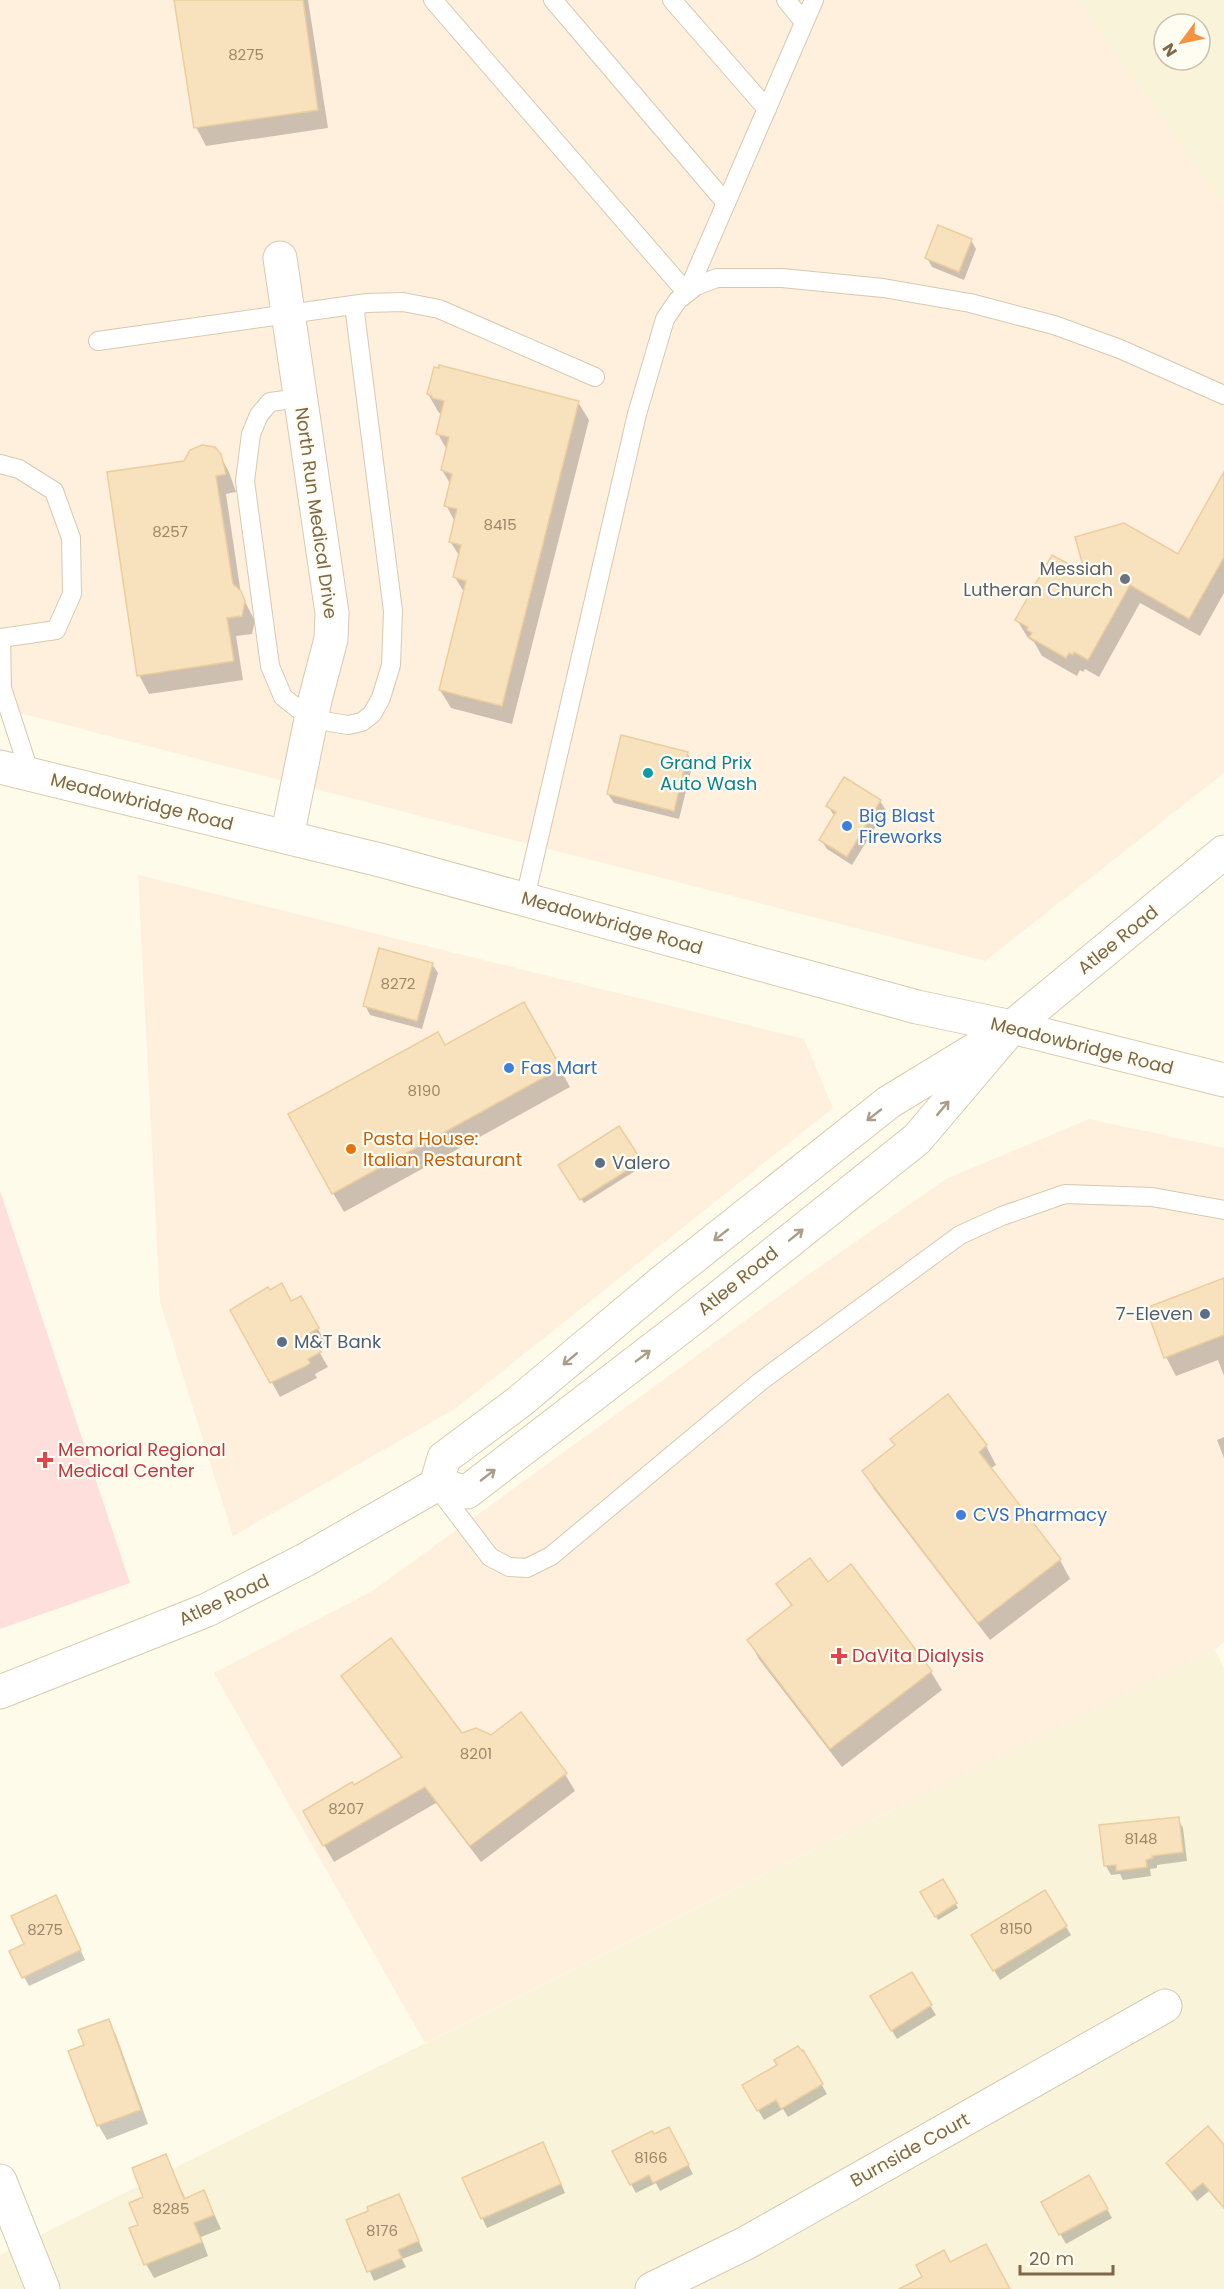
<svg xmlns="http://www.w3.org/2000/svg" width="1224" height="2289" font-family="Poppins,sans-serif">
<style>
.residential{fill:#f9f3da;fill-rule:evenodd}
.commercial{fill:#ffefdd}
.medical{fill:#fedfdc}
.shadow{fill:#0003}
.building{fill:#f8e2be;stroke:#eccd9c;stroke-width:1.5}
.lines{fill:none;stroke-linecap:round;stroke-linejoin:round}
.service-casing{stroke:#d6c9af;stroke-width:20}
.minor-casing{stroke:#d6c9af;stroke-width:35}
.secondary-casing{stroke:#d9caac;stroke-width:35}
.service{stroke:#fff;stroke-width:18}
.minor{stroke:#fff;stroke-width:33}
.secondary{stroke:#fff;stroke-width:33}
.oneway{stroke:#ab9d88}
.worship-dot{fill:#6b7280;stroke:#fffdf2;stroke-width:2}
.culture-dot{fill:#0f9aa8;stroke:#fffdf2;stroke-width:2}
.shop-dot{fill:#3f7fe0;stroke:#fffdf2;stroke-width:2}
.food-dot{fill:#e8710a;stroke:#fffdf2;stroke-width:2}
.service-dot{fill:#5c6f8a;stroke:#fffdf2;stroke-width:2}
.health-dot{fill:#e0444e;stroke:#fffdf2;stroke-width:2}
.labels{text-anchor:middle;stroke-width:4.5;stroke-linejoin:round;paint-order:stroke}
.number-label{font-size:15px;fill:#9c8666}
.street-label{font-size:18px;fill:#7e6848;stroke:#fffdf2}
.worship-label{font-size:18px;fill:#5b616d;stroke:#fffdf2;text-anchor:end}
.culture-label{font-size:18px;fill:#0d838f;stroke:#fffdf2;text-anchor:start}
.shop-label{font-size:18px;fill:#366cbe;stroke:#fffdf2;text-anchor:start}
.food-label{font-size:18px;fill:#c56008;stroke:#fffdf2;text-anchor:start}
.service-label{font-size:18px;fill:#4e5e75;stroke:#fffdf2;text-anchor:start}
.health-label{font-size:18px;fill:#be3a42;stroke:#fffdf2;text-anchor:start}
</style>
<rect width="100%" height="100%" fill="#fffbea"/>
<g class="residential">
<path d="M1078,0H1224V204ZM1164,24H1200V60H1164Z"/>
<path d="M1215,1650L1224,1668V2289H0V2255Z"/>
</g>
<g class="commercial">
<path d="M0,0H1078L1224,204V773L985,961L0,708Z"/>
<path d="M138,875L804,1039L833,1108L456,1408L233,1536L160,1302Z"/>
<path d="M1089,1119L1224,1148V1642L1215,1650L425,2043L214,1673L371,1592L819,1267L946,1179Z"/>
</g>
<path class="medical" d="M0,1191L130,1583L0,1629Z"/>
<g class="shadow">
<path d="M178,0H308L328,128L206,146L196,127Z"/>
<path d="M971,240L976,249L964,280L932,267L927,258Z"/>
<path d="M428,394L578,402L589,420L512,724L451,708L440,690L465,594L455,577L460,557L450,541L455,522L446,505L451,485L442,470L447,450L438,434L443,414L439,413Z"/>
<path d="M218,452L229,472L236,492L226,494L241,594L255,621L252,634L236,636L243,680L149,694L139,675L185,462Z"/>
<path d="M1224,500V593L1200,636L1140,603L1099,677L1085,669L1083,672L1080,670L1077,676L1042,656L1034,642L1028,638L1017,620L1088,576L1179,556Z"/>
<path d="M687,753L693,763L679,819L614,803L608,794Z"/>
<path d="M880,801L886,810L852,865L827,849L821,840L835,817L828,806Z"/>
<path d="M432,964L438,973L422,1029L370,1015L365,1005Z"/>
<path d="M534,1022L570,1087L344,1212L333,1193L445,1047Z"/>
<path d="M619,1128L643,1166L584,1203L560,1166Z"/>
<path d="M1224,1280V1376L1218,1360L1176,1376L1166,1357Z"/>
<path d="M232,1311L308,1312L326,1343L317,1348L328,1367L315,1374L317,1378L280,1397Z"/>
<path d="M1224,1437V1458L1217,1440Z"/>
<path d="M986,1446L996,1465L990,1469L1060,1560L1070,1579L990,1640L874,1489L864,1471Z"/>
<path d="M850,1567L931,1672L942,1690L842,1767L759,1659L749,1641L792,1607L778,1584H828Z"/>
<path d="M343,1676L462,1735L565,1774L575,1791L481,1862L436,1803L334,1862L305,1812L354,1787L402,1758L353,1693Z"/>
<path d="M1178,1819L1183,1828L1187,1861L1157,1865V1868L1150,1869L1151,1876L1123,1880L1120,1874L1111,1875L1106,1866Z"/>
<path d="M942,1881L958,1908L938,1920L922,1892Z"/>
<path d="M1045,1892L1071,1935L1000,1980L973,1936Z"/>
<path d="M60,1906L85,1960L29,1986L24,1977L26,1944Z"/>
<path d="M911,1974L936,2015L897,2039L872,1997Z"/>
<path d="M108,2021L116,2035L148,2124L107,2140L99,2126L70,2052L86,2046Z"/>
<path d="M803,2052L827,2094L788,2117L783,2109L764,2120L744,2086Z"/>
<path d="M654,2136L674,2138L693,2174L660,2191L656,2183L636,2193L631,2184Z"/>
<path d="M1224,2147V2198L1219,2203L1209,2191L1197,2201L1168,2163Z"/>
<path d="M548,2153L565,2193L487,2228L464,2179Z"/>
<path d="M166,2156L186,2200L204,2192L221,2229L201,2237L208,2256L154,2278L146,2264L139,2226L145,2198Z"/>
<path d="M1089,2177L1112,2218L1066,2244L1043,2203Z"/>
<path d="M403,2205L423,2251L402,2259L406,2267L374,2281L348,2221Z"/>
</g>
<g class="building">
<path d="M174,0H303L318,110L194,128Z"/>
<path d="M938,225L972,239L959,272L925,258Z"/>
<path d="M439,365L579,401L502,706L439,690L466,581L453,577L461,545L449,542L457,509L444,506L452,474L441,470L449,437L436,434L444,401L432,398V396L427,394L434,367L439,368Z"/>
<path d="M202,445L215,447L221,454L226,474L216,476L233,584L241,591L245,601L242,616L227,618L234,661L137,676L107,472L184,461L190,450Z"/>
<path d="M1224,472V557L1189,619L1130,585L1088,660L1074,652L1073,655L1069,653L1066,658L1029,637L1032,633L1027,630L1028,627L1015,620L1052,555L1085,573L1075,537L1124,523L1178,554Z"/>
<path d="M621,735L688,752L674,811L607,794Z"/>
<path d="M844,777L881,800L847,857L819,840L836,812L826,806Z"/>
<path d="M379,948L433,963L417,1021L363,1006Z"/>
<path d="M524,1002L561,1068L332,1194L288,1114L438,1032L445,1045Z"/>
<path d="M619,1126L642,1161L580,1200L558,1165Z"/>
<path d="M1224,1278V1335L1164,1358L1146,1308Z"/>
<path d="M282,1283L291,1301L301,1296L319,1328L310,1333L321,1352L308,1359L310,1363L308,1365L270,1383L230,1310L268,1287L270,1290Z"/>
<path d="M948,1394L987,1445L979,1452L1061,1559L978,1623L862,1471L895,1445L890,1439Z"/>
<path d="M810,1558L828,1582L851,1564L932,1671L830,1749L747,1640L792,1605L776,1584Z"/>
<path d="M391,1638L462,1733L476,1728L491,1735L521,1712L567,1773L470,1846L425,1787L323,1846L303,1811L352,1782L354,1785L402,1757L341,1676Z"/>
<path d="M1179,1817L1183,1852L1152,1856L1153,1858L1146,1860L1147,1867L1116,1871V1865L1104,1866L1099,1825Z"/>
<path d="M943,1879L957,1903L935,1917L920,1892Z"/>
<path d="M1045,1890L1067,1926L993,1971L971,1935Z"/>
<path d="M56,1895L81,1950L22,1978L9,1951L24,1944L11,1916Z"/>
<path d="M912,1972L932,2005L891,2031L870,1996Z"/>
<path d="M109,2019L141,2110L97,2126L68,2051L84,2045L78,2030Z"/>
<path d="M798,2046L802,2051L803,2050L823,2084L781,2109L776,2100L757,2111L742,2085L777,2065L774,2060Z"/>
<path d="M1208,2126L1224,2145V2208L1203,2183L1191,2192L1166,2163Z"/>
<path d="M669,2127L689,2165L653,2183L649,2175L630,2185L612,2151L652,2131L654,2134Z"/>
<path d="M543,2142L561,2184L481,2219L462,2178Z"/>
<path d="M166,2154L184,2199L204,2190L214,2215L194,2223L202,2242L144,2265L129,2228L138,2225L129,2203L143,2197L132,2168Z"/>
<path d="M1089,2175L1108,2209L1059,2235L1041,2202Z"/>
<path d="M399,2194L419,2241L398,2250L402,2258L367,2272L346,2220L368,2211L367,2207Z"/>
<path d="M986,2244L1010,2289H899L922,2277L916,2265L944,2250L950,2262Z"/>
</g>
<g class="lines">
<g class="service-casing">
<g id="service">
<path d="M433,0L687,293L814,0"/>
<path d="M553,0L726,203"/>
<path d="M672,0L767,109"/>
<path d="M786,0L804,22"/>
<path d="M98,341L367,303L403,302L439,309L595,377"/>
<path d="M301,398L270,402L259,415L251,434L245,481L270,666L283,697L311,719L348,725L362,722L372,714L381,698L391,665L393,611L354,305"/>
<path d="M0,464L19,469L54,491L71,538L72,594L56,630L1,638L2,688L30,774"/>
<path d="M525,898L637,414L665,319L678,300L696,286L717,278H782L883,288L970,303L1054,325L1120,349L1224,395"/>
<path d="M436,1486L490,1557L509,1567L527,1568L551,1556L761,1381L960,1235L1002,1216L1065,1194L1152,1197L1224,1210"/>
</g>
</g>
<g class="minor-casing">
<g id="minor">
<path d="M280,258L332,613L331,639L315,700L287,837"/>
<path d="M0,2181L43,2289"/>
<path d="M652,2289L746,2243L1165,2006"/>
</g>
</g>
<g class="secondary-casing">
<g id="secondary">
<path d="M0,767L384,861L917,1007L1012,1027L1224,1080"/>
<path d="M436,1485L444,1458L519,1402L662,1282L889,1102L1012,1027L1224,852"/>
<path d="M0,1692L207,1610L305,1560L436,1485L467,1492L692,1319L917,1139L1012,1027"/>
</g>
</g>
<use href="#service" class="service"/>
<use href="#minor" class="minor"/>
<use href="#secondary" class="secondary"/>
</g>
<defs><path id="oneway-shaft" d="M-6 0H5M1.5-3L5.5 0L1.5 3" fill="none" stroke-width="1.6" stroke-linecap="round" stroke-linejoin="round" transform="scale(1.5)"/></defs>
<g class="oneway">
<use href="#oneway-shaft" transform="translate(943 1108) rotate(-50)"/>
<use href="#oneway-shaft" transform="translate(874 1115) rotate(142)"/>
<use href="#oneway-shaft" transform="translate(721 1235) rotate(142)"/>
<use href="#oneway-shaft" transform="translate(796 1235) rotate(-39)"/>
<use href="#oneway-shaft" transform="translate(643 1356) rotate(-37)"/>
<use href="#oneway-shaft" transform="translate(570 1359) rotate(140)"/>
<use href="#oneway-shaft" transform="translate(488 1475) rotate(-38)"/>
</g>
<circle class="worship-dot" cx="1125" cy="579" r="6"/>
<circle class="culture-dot" cx="648" cy="773" r="6"/>
<g class="shop-dot">
<circle cx="847" cy="826" r="6"/>
<circle cx="509" cy="1068" r="6"/>
<circle cx="961" cy="1515" r="6"/>
</g>
<circle class="food-dot" cx="351" cy="1149" r="6"/>
<g class="service-dot">
<circle cx="600" cy="1163" r="6"/>
<circle cx="1205" cy="1314" r="6"/>
<circle cx="282" cy="1342" r="6"/>
</g>
<g class="health-dot">
<path d="M42 1451h6v6h6v6h-6v6h-6v-6h-6v-6h6z"/>
<path d="M836 1647h6v6h6v6h-6v6h-6v-6h-6v-6h6z"/>
</g>
<g class="labels">
<g class="number-label">
<text x="246" y="60">8275</text>
<text x="500" y="530">8415</text>
<text x="170" y="537">8257</text>
<text x="398" y="989">8272</text>
<text x="424" y="1096">8190</text>
<text x="476" y="1759">8201</text>
<text x="346" y="1814">8207</text>
<text x="1141" y="1844">8148</text>
<text x="1016" y="1934">8150</text>
<text x="45" y="1935">8275</text>
<text x="651" y="2163">8166</text>
<text x="171" y="2214">8285</text>
<text x="382" y="2236">8176</text>
</g>
<g class="street-label">
<text transform="translate(316 513) rotate(82)" y="6">North Run Medical Drive</text>
<text transform="translate(142 802) rotate(14)" y="6">Meadowbridge Road</text>
<text transform="translate(612 923) rotate(16)" y="6">Meadowbridge Road</text>
<text transform="translate(1118 940) rotate(-39)" y="6">Atlee Road</text>
<text transform="translate(1082 1046) rotate(14)" y="6">Meadowbridge Road</text>
<text transform="translate(738 1281) rotate(-39)" y="6">Atlee Road</text>
<text transform="translate(224 1600) rotate(-25)" y="6">Atlee Road</text>
<text transform="translate(910 2150) rotate(-29)" y="6">Burnside Court</text>
</g>
<g class="worship-label">
<text x="1113" y="575">Messiah<tspan x="1113" dy="21">Lutheran Church</tspan></text>
</g>
<g class="culture-label">
<text x="660" y="769">Grand Prix<tspan x="660" dy="21">Auto Wash</tspan></text>
</g>
<g class="shop-label">
<text x="859" y="822">Big Blast<tspan x="859" dy="21">Fireworks</tspan></text>
<text x="521" y="1074">Fas Mart</text>
<text x="973" y="1521">CVS Pharmacy</text>
</g>
<g class="food-label">
<text x="363" y="1145">Pasta House:<tspan x="363" dy="21">Italian Restaurant</tspan></text>
</g>
<g class="service-label">
<text x="612" y="1169">Valero</text>
<text x="1193" y="1320" text-anchor="end">7-Eleven</text>
<text x="294" y="1348">M&amp;T Bank</text>
</g>
<g class="health-label">
<text x="58" y="1456">Memorial Regional<tspan x="58" dy="21">Medical Center</tspan></text>
<text x="852" y="1662">DaVita Dialysis</text>
</g>
</g>
<g transform="translate(1182 42) rotate(237)"><circle r="28" fill="#fffdf2" stroke="#cbc1ae" stroke-width="1.5"/>
<path d="M0-4.5L10 22L0 15L-10 22Z" fill="#f69342"/>
<text y="-9" font-size="16" font-weight="bold" text-anchor="middle" fill="#7e6848">N</text>
</g>
<path d="M1020 2265v9h93v-9" fill="none" stroke="#7e6848" stroke-width="3"/>
<text x="1029" y="2265" font-size="18" fill="#7e6848" stroke="#fffdf2" stroke-width="4.5" paint-order="stroke">20 m</text>
</svg>
